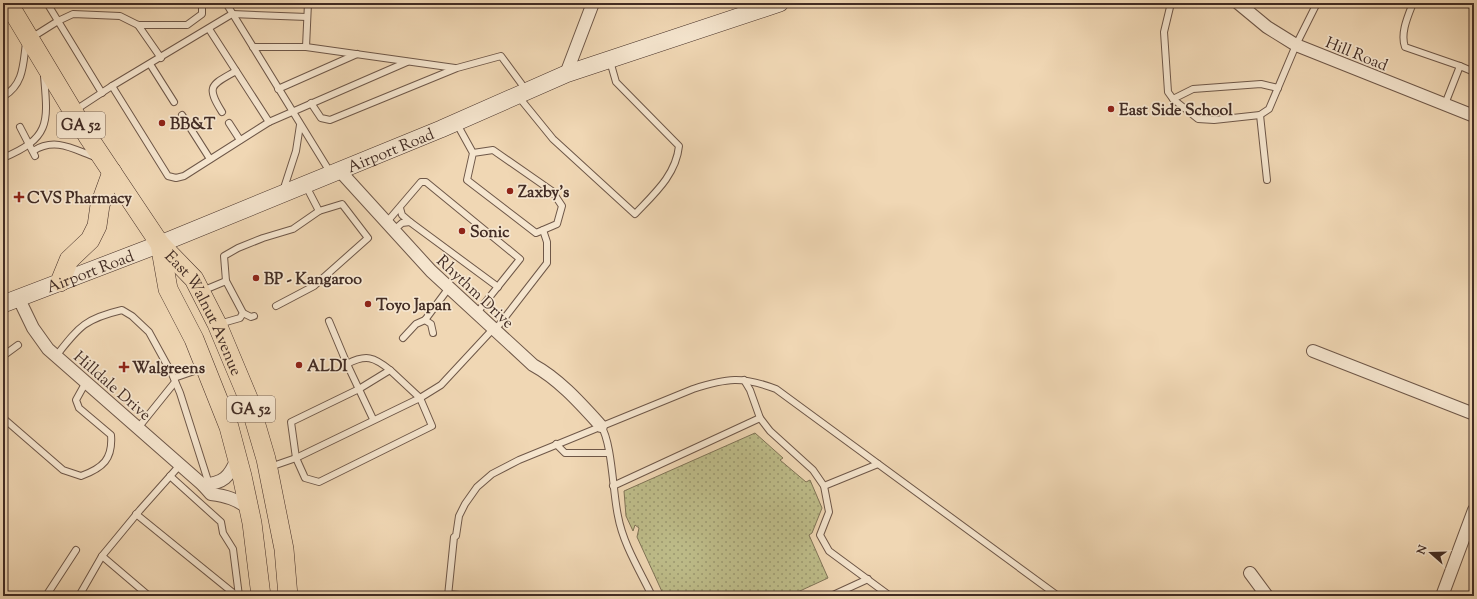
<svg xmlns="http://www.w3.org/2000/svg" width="1477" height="599" font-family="'Sorts Mill Goudy',serif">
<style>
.grass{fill:url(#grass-dots);stroke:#807457}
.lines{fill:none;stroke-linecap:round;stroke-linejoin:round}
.lane-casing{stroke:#6e5748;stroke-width:8}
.street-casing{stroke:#6e5748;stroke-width:14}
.secondary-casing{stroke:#422c24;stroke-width:18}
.primary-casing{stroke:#422c24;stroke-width:20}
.lane{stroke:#f5e5ce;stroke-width:6}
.street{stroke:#f5e5ce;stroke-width:12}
.secondary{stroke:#f5e5ce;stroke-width:17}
.primary{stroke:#f0d7b4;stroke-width:19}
.poi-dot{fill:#8f2418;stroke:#f5e5ce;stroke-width:1.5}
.labels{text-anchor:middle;stroke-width:3.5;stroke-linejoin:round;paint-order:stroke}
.shield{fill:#f5e5ce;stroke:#786457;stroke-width:1}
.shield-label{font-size:15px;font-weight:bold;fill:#422c24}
.street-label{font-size:16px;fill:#422c24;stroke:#f5e5ce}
.poi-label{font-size:16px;font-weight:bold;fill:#422c24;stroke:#f5e5ce;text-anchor:start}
</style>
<defs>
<pattern id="grass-dots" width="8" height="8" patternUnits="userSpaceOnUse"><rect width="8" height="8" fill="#bebd8a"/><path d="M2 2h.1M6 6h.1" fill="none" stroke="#9c9a71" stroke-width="1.8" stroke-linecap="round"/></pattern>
</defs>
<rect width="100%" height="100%" fill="#f0d7b4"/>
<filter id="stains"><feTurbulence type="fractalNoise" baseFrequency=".005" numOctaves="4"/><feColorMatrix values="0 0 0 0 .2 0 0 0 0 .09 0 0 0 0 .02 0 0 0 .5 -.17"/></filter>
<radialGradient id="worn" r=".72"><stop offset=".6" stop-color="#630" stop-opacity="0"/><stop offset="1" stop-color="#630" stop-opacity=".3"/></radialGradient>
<path class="grass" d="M755,433L783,458L780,460L806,482L810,480L822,508L812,533L809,535L828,578L789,596H664L637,537L639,528L635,525L633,531L626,516L624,491Z"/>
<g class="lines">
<g class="lane-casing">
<g id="lane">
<path d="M226,3L330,172"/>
<path d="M1171,3L1164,32L1168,92L1173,99L1198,119L1214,120L1260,115L1269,109L1296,45L1317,3"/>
<path d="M1413,3C1408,16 1400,33 1405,47L1460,66L1445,104"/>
<path d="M1465,3L1474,6"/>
<path d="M138,25L161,58"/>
<path d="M31,38L58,21L47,3"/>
<path d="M253,47H306L455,68"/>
<path d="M306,47L308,3"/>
<path d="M150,64L174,102"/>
<path d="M1460,66L1474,72"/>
<path d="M112,86L232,14L307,17"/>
<path d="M278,89L357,54"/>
<path d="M102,93L58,21L73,14L120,16L138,25H187L202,14V6"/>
<path d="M4,96C24,84 23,64 26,43"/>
<path d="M518,96L553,139L635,214C654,194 676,175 679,146L616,82L610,61"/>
<path d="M1173,99L1193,89L1261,84L1278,88"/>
<path d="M311,103L321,118L330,120L457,68L501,56L526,90"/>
<path d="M74,111L112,86L168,176L176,178L184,176L269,122L209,29"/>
<path d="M222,112C205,85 212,85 236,71"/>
<path d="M182,115L210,159"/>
<path d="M1260,115L1267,180"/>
<path d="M269,122L407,62"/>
<path d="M229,123L240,140"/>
<path d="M457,124L473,153L467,180L536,233L557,224L562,206L552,191L493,150L473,153"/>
<path d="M20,127L35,156"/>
<path d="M33,151C55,137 73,149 95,157"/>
<path d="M3,158C51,138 48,122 44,76"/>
<path d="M306,186L319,211"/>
<path d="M283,191L296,151L300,125"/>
<path d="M400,208L402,215L410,222"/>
<path d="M386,223L421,182H426L520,259L476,314"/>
<path d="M393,231L402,223L410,222L498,287"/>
<path d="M226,281L224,256L238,248L263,238L293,229L319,211L342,204L368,238L314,286L276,306"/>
<path d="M202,291L226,281L243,313L240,318L219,324"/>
<path d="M243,313L251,317L254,316"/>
<path d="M425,320L431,324L433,333"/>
<path d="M329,321L347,364"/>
<path d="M403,338L416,324L425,320L448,289"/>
<path d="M3,356L18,345"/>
<path d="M56,356C79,327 84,319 122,310L132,316L149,332L172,374L180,393L209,484"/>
<path d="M390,370L420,398L432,426L319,482L305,478L296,458L291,422L359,389Z"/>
<path d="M174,378L203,368"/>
<path d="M744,380L750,390L760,418L770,431L813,470L824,486L829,512L820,535L829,551L890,596"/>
<path d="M3,418L63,470L81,476C103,468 113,459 111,435L79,408L76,400L86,382"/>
<path d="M373,419L347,364C366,354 374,357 390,370"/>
<path d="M601,426C612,442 613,494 618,516C623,544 640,571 652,596"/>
<path d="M138,428L175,382"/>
<path d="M556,444L565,453H609"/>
<path d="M270,467L296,458L420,398L441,385L493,329L499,325L547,263V242L543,230"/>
<path d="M170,476L221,522L223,533L233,549L239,596"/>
<path d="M613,486L760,418"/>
<path d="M824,486L878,464"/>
<path d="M136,514L237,596"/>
<path d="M102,556L149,596"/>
<path d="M448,594L471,596"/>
<path d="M46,596L76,550"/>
<path d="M79,596L102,556L140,510L180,465"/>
<path d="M448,596L454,537L456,536L459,516L465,504L477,487L492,474L519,460L693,389C727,378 742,376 776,389L1058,596"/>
<path d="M831,596L868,579"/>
</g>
</g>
<g class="street-casing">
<g id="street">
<path d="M1238,3L1267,27L1296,45L1474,116"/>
<path d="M566,74L593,3"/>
<path d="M339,170L431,271L533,365C559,379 581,404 601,426"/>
<path d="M18,297L33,328L48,349L203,485L211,494C226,496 237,499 249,509"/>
<path d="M1313,351L1474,414"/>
<path d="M203,485C224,483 229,477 237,459"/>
<path d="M1250,573L1267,596"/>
<path d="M1442,596L1474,510"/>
</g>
</g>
<g class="secondary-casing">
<g id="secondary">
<path id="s1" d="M3,304L160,244L441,129L566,74L780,3"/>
</g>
</g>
<g class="primary-casing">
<g id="primary">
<path id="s2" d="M8,3L89,138L160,244L194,279L217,324L248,398L266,459L284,549L288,596"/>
<path d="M160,244L168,289L194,339L229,427L242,476L252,523L261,596"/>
<path d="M60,282L69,260L90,240L97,226L100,205L112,172"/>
</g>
</g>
<use href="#lane" class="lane"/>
<use href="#street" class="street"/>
<use href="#secondary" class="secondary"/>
<use href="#primary" class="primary"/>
</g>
<g class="poi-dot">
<circle cx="1111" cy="109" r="4"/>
<circle cx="162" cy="123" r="4"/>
<circle cx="510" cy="191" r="4"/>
<path d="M17 191h4v4h4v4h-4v4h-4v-4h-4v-4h4z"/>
<circle cx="462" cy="231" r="4"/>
<circle cx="256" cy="278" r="4"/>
<circle cx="368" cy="304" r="4"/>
<circle cx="299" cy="365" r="4"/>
<path d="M122 361h4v4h4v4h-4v4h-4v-4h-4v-4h4z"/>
</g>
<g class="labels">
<g class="shield">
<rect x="57" y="112" width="48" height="26" rx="3"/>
<rect x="227" y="396" width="48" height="26" rx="3"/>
</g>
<g class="shield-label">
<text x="81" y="130">GA 52</text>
<text x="251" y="414">GA 52</text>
</g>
<g class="street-label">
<text transform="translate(1357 53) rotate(22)" y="6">Hill Road</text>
<text dy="6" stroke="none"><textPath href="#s1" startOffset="417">Airport Road</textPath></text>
<text dy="6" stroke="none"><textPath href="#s1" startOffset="93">Airport Road</textPath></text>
<text transform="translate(476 291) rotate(43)" y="6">Rhythm Drive</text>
<text dy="6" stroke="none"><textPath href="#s2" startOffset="368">East Walnut Avenue</textPath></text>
<text transform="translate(113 385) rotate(41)" y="6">Hilldale Drive</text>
</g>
<g class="poi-label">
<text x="1119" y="115">East Side School</text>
<text x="170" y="129">BB&amp;T</text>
<text x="518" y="197">Zaxby's</text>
<text x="27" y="203">CVS Pharmacy</text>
<text x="470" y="237">Sonic</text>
<text x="264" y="284">BP - Kangaroo</text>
<text x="376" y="310">Toyo Japan</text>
<text x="307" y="371">ALDI</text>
<text x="132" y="373">Walgreens</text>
</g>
</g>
<rect width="1477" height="599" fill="none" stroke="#f0d7b4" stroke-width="16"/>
<rect x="4" y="4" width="1469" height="591" fill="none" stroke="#422c24" stroke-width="2"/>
<rect x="8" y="8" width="1461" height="583" fill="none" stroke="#422c24"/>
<g transform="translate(1431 553) rotate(290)" stroke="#f5e5ce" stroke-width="3" paint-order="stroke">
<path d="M0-3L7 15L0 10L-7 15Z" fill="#422c24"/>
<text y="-6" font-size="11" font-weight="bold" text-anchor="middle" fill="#422c24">N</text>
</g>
<rect width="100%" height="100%" filter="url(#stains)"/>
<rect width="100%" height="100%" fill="url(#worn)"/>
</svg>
